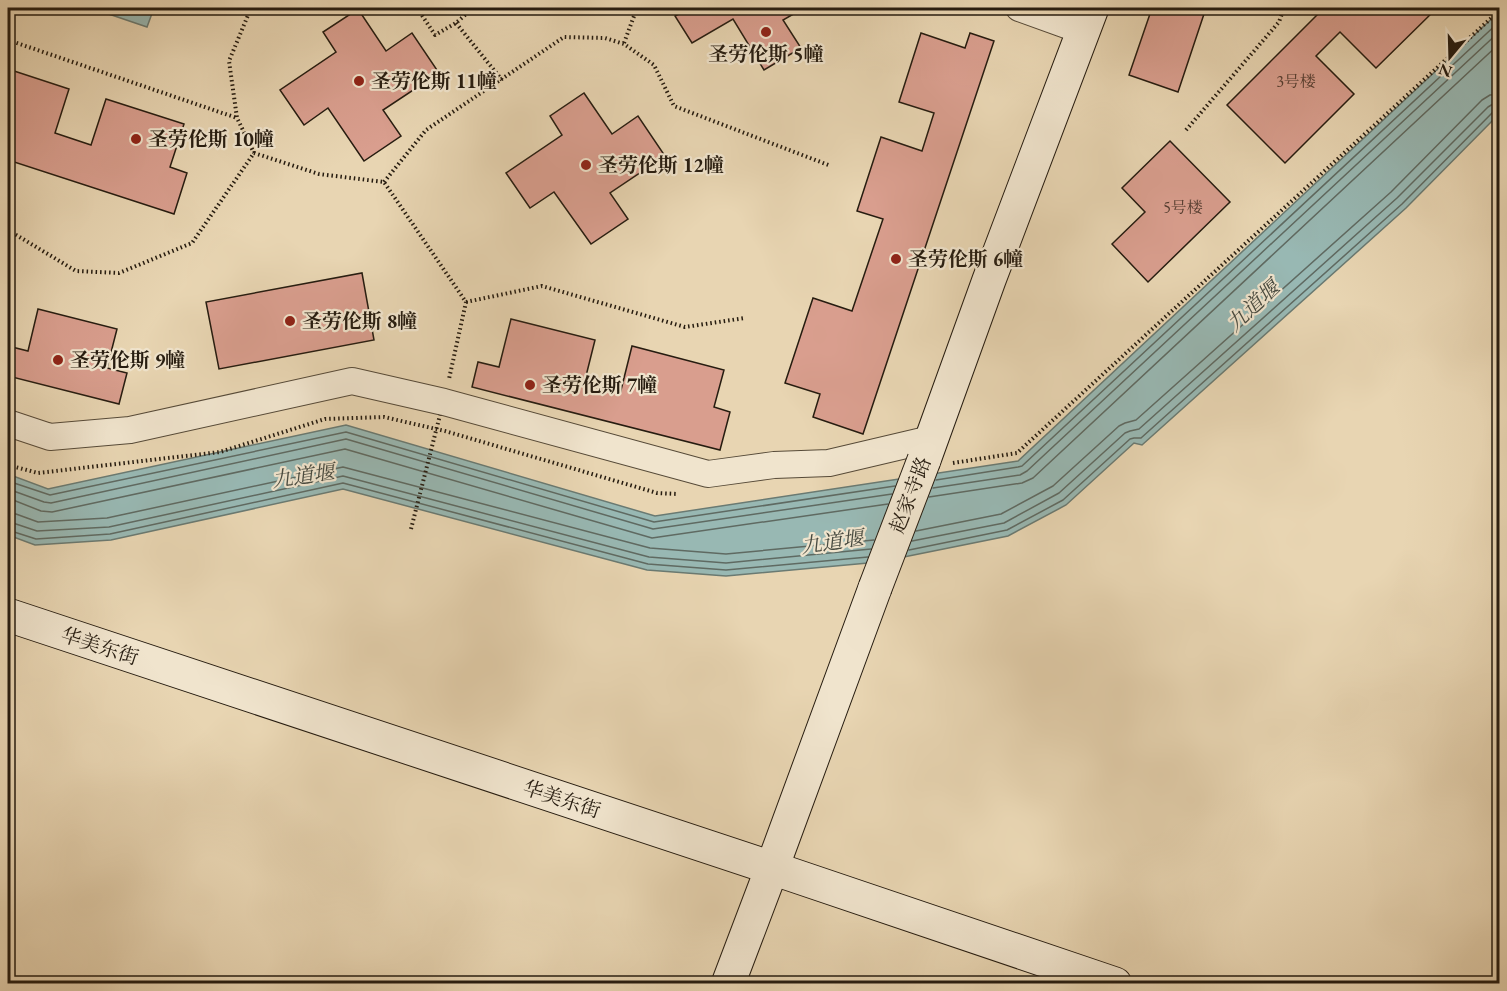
<svg xmlns="http://www.w3.org/2000/svg" width="1507" height="991" font-family="'EB Garamond','Noto Serif SC',serif">
<style>
.water{fill:#98b8b3;stroke:#6a7a72;stroke-width:1.5}
.lines{fill:none;stroke-linecap:round;stroke-linejoin:round}
.shore{stroke:#5f6a62;stroke-width:1.5}
.building{fill:#d99e8e;stroke:#261c10;stroke-width:1.5}
.street-casing{stroke:#564a38;stroke-width:28}
.secondary-casing{stroke:#261c10;stroke-width:35}
.path{stroke:#261c10;stroke-width:4;stroke-dasharray:1.5 3;stroke-linecap:butt}
.street{stroke:#f0e4cd;stroke-width:26}
.secondary{stroke:#f0e4cd;stroke-width:33}
.secondary-bridge-casing{stroke:#261c10;stroke-width:35;stroke-linecap:butt}
.path-bridge{stroke:#261c10;stroke-width:4;stroke-dasharray:1.5 3;stroke-linecap:butt}
.secondary-bridge{stroke:#f0e4cd;stroke-width:33}
.poi-dot{fill:#8f2418;stroke:#f0e4cd;stroke-width:2}
.labels{text-anchor:middle;stroke-width:4.5;stroke-linejoin:round;paint-order:stroke}
.number-label{font-size:16px;fill:#533c30}
.poi-label{font-size:20px;font-weight:bold;fill:#261c10;stroke:#f0e4cd;text-anchor:start}
.street-label{font-size:20px;fill:#261c10;stroke:#f0e4cd}
.water-label{font-size:21px;font-style:italic;fill:#484b41;stroke:#f0e4cd}
</style>
<rect width="100%" height="100%" fill="#e8d5b2"/>
<filter id="stains"><feTurbulence type="fractalNoise" baseFrequency=".00333" numOctaves="4"/><feColorMatrix values="0 0 0 0 .2 0 0 0 0 .09 0 0 0 0 .02 0 0 0 .5 -.17"/></filter>
<radialGradient id="worn" r=".72"><stop offset=".6" stop-color="#630" stop-opacity="0"/><stop offset="1" stop-color="#630" stop-opacity=".3"/></radialGradient>
<g class="water">
<path d="M91,8H154L147,27Z"/>
<path d="M1499,12V114L1406,208L1142,445L1134,443L1066,505L1008,536L879,562L726,576L647,570L343,489L111,540L35,545L8,535V474L48,489L346,425L655,516L1018,461Z"/>
</g>
<g class="lines">
<g class="shore">
<path d="M936,480L1018,467L1022,466L1500,21"/>
<path d="M8,481L50,495L346,432L654,522L895,486"/>
<path d="M933,488L1020,475L1027,471L1500,31"/>
<path d="M8,489L44,502L51,503L346,439L653,529L892,494"/>
<path d="M929,497L1022,483L1033,478L1500,43"/>
<path d="M8,498L41,511L52,512L345,449L652,538L888,504"/>
<path d="M8,513L16,514L38,522L107,518L343,467L650,548L726,554L874,540"/>
<path d="M8,522L13,523L37,531L109,527L343,476L649,557L726,563L871,549"/>
<path d="M8,530L36,539L110,534L343,483L648,564L726,570L868,557"/>
<path d="M916,531L1001,514L1053,486L1119,426L1125,423L1136,420L1391,192L1482,100L1490,95L1500,94"/>
<path d="M912,541L1004,523L1059,493L1125,433L1130,431L1139,429L1397,198L1488,107L1493,104L1500,103"/>
<path d="M909,550L1007,530L1063,500L1130,439L1134,438H1141L1402,204L1493,112L1500,110"/>
</g>
</g>
<g class="building">
<path d="M690,8H804L783,20L801,48L764,70L733,19L692,43L675,16Z"/>
<path d="M1152,8H1206L1178,92L1129,75Z"/>
<path d="M1324,8H1437L1376,68L1340,32L1316,56L1354,94L1285,163L1227,105Z"/>
<path d="M358,9L386,51L412,33L439,73L383,110L401,136L364,161L328,108L304,125L280,90L336,52L323,32Z"/>
<path d="M921,33L965,48L970,33L994,41L863,434L813,417L820,394L785,383L813,298L852,311L883,219L857,211L881,137L922,151L934,113L899,102Z"/>
<path d="M8,69L69,89L55,133L91,145L106,99L184,124L170,167L187,173L174,214L8,160Z"/>
<path d="M584,93L612,134L638,116L665,156L610,193L628,219L591,244L554,192L530,208L506,173L562,135L550,116Z"/>
<path d="M1170,141L1230,202L1148,282L1112,244L1145,212L1122,188Z"/>
<path d="M362,273L374,340L219,369L206,302Z"/>
<path d="M38,309L117,329L107,368L127,373L119,404L8,376V346L28,351Z"/>
<path d="M511,319L595,340L584,384L620,394L632,346L724,370L714,407L730,412L720,450L472,387L478,362L499,367Z"/>
</g>
<g class="lines">
<g class="street-casing">
<g id="street">
<path d="M1019,8L1083,31"/>
<path d="M8,423L50,437L130,430L352,381L444,402L708,474L774,465L829,463L931,439"/>
</g>
</g>
<g class="secondary-casing">
<g id="secondary">
<path d="M924,460L989,280L1092,8"/>
<path d="M8,615L772,868L1115,984"/>
<path d="M728,984L772,868L875,588"/>
</g>
</g>
<g class="path">
<path d="M251,8L229,61L237,118L254,153"/>
<path d="M417,8L435,35L456,23L473,8"/>
<path d="M456,23L502,80"/>
<path d="M8,40L237,118"/>
<path d="M624,43L637,8"/>
<path d="M1186,130L1279,22L1284,8"/>
<path d="M384,182L426,130L564,37L605,38L624,44L654,65L674,106L831,166"/>
<path d="M8,230L76,271L119,273L192,243L254,153L319,174L384,182L466,302L449,379"/>
<path d="M466,302L542,286L685,327L745,318"/>
<path d="M953,463L1017,453L1500,10"/>
<path d="M8,465L38,473L220,452L325,419L384,417L445,431L657,493L678,494"/>
</g>
<use href="#street" class="street"/>
<use href="#secondary" class="secondary"/>
<g class="secondary-bridge-casing">
<path id="secondary-bridge" d="M875,588L924,460"/>
</g>
<path class="path-bridge" d="M411,529L440,415"/>
<use href="#secondary-bridge" class="secondary-bridge"/>
</g>
<g class="poi-dot">
<circle cx="766" cy="32" r="6"/>
<circle cx="359" cy="81" r="6"/>
<circle cx="136" cy="139" r="6"/>
<circle cx="586" cy="165" r="6"/>
<circle cx="896" cy="259" r="6"/>
<circle cx="290" cy="321" r="6"/>
<circle cx="58" cy="360" r="6"/>
<circle cx="530" cy="385" r="6"/>
</g>
<g class="labels">
<g class="number-label">
<text x="1296" y="87">3号楼</text>
<text x="1183" y="213">5号楼</text>
</g>
<g class="poi-label">
<text x="766" y="61" text-anchor="middle">圣劳伦斯 5幢</text>
<text x="371" y="88">圣劳伦斯 11幢</text>
<text x="148" y="146">圣劳伦斯 10幢</text>
<text x="598" y="172">圣劳伦斯 12幢</text>
<text x="908" y="266">圣劳伦斯 6幢</text>
<text x="302" y="328">圣劳伦斯 8幢</text>
<text x="70" y="367">圣劳伦斯 9幢</text>
<text x="542" y="392">圣劳伦斯 7幢</text>
</g>
<g class="street-label">
<text transform="translate(910 495) rotate(-69)" y="7">赵家寺路</text>
<text transform="translate(100 646) rotate(18)" y="7">华美东街</text>
<text transform="translate(562 799) rotate(18)" y="7">华美东街</text>
</g>
<g class="water-label">
<text transform="translate(1253 306) rotate(-43)" y="7">九道堰</text>
<text transform="translate(303 476) rotate(-8)" y="7">九道堰</text>
<text transform="translate(832 542) rotate(-8)" y="7">九道堰</text>
</g>
</g>
<rect width="1507" height="991" fill="none" stroke="#e8d5b2" stroke-width="30"/>
<rect x="9" y="9" width="1489" height="973" fill="none" stroke="#261c10" stroke-width="3"/>
<rect x="15" y="15" width="1477" height="961" fill="none" stroke="#261c10" stroke-width="1.5"/>
<g transform="translate(1450 57) rotate(199)" stroke="#f0e4cd" stroke-width="4.5" paint-order="stroke">
<path d="M0-4.5L10 22L0 15L-10 22Z" fill="#261c10"/>
<text y="-9" font-size="16" font-weight="bold" text-anchor="middle" fill="#261c10">N</text>
</g>
<rect width="100%" height="100%" filter="url(#stains)"/>
<rect width="100%" height="100%" fill="url(#worn)"/>
</svg>
